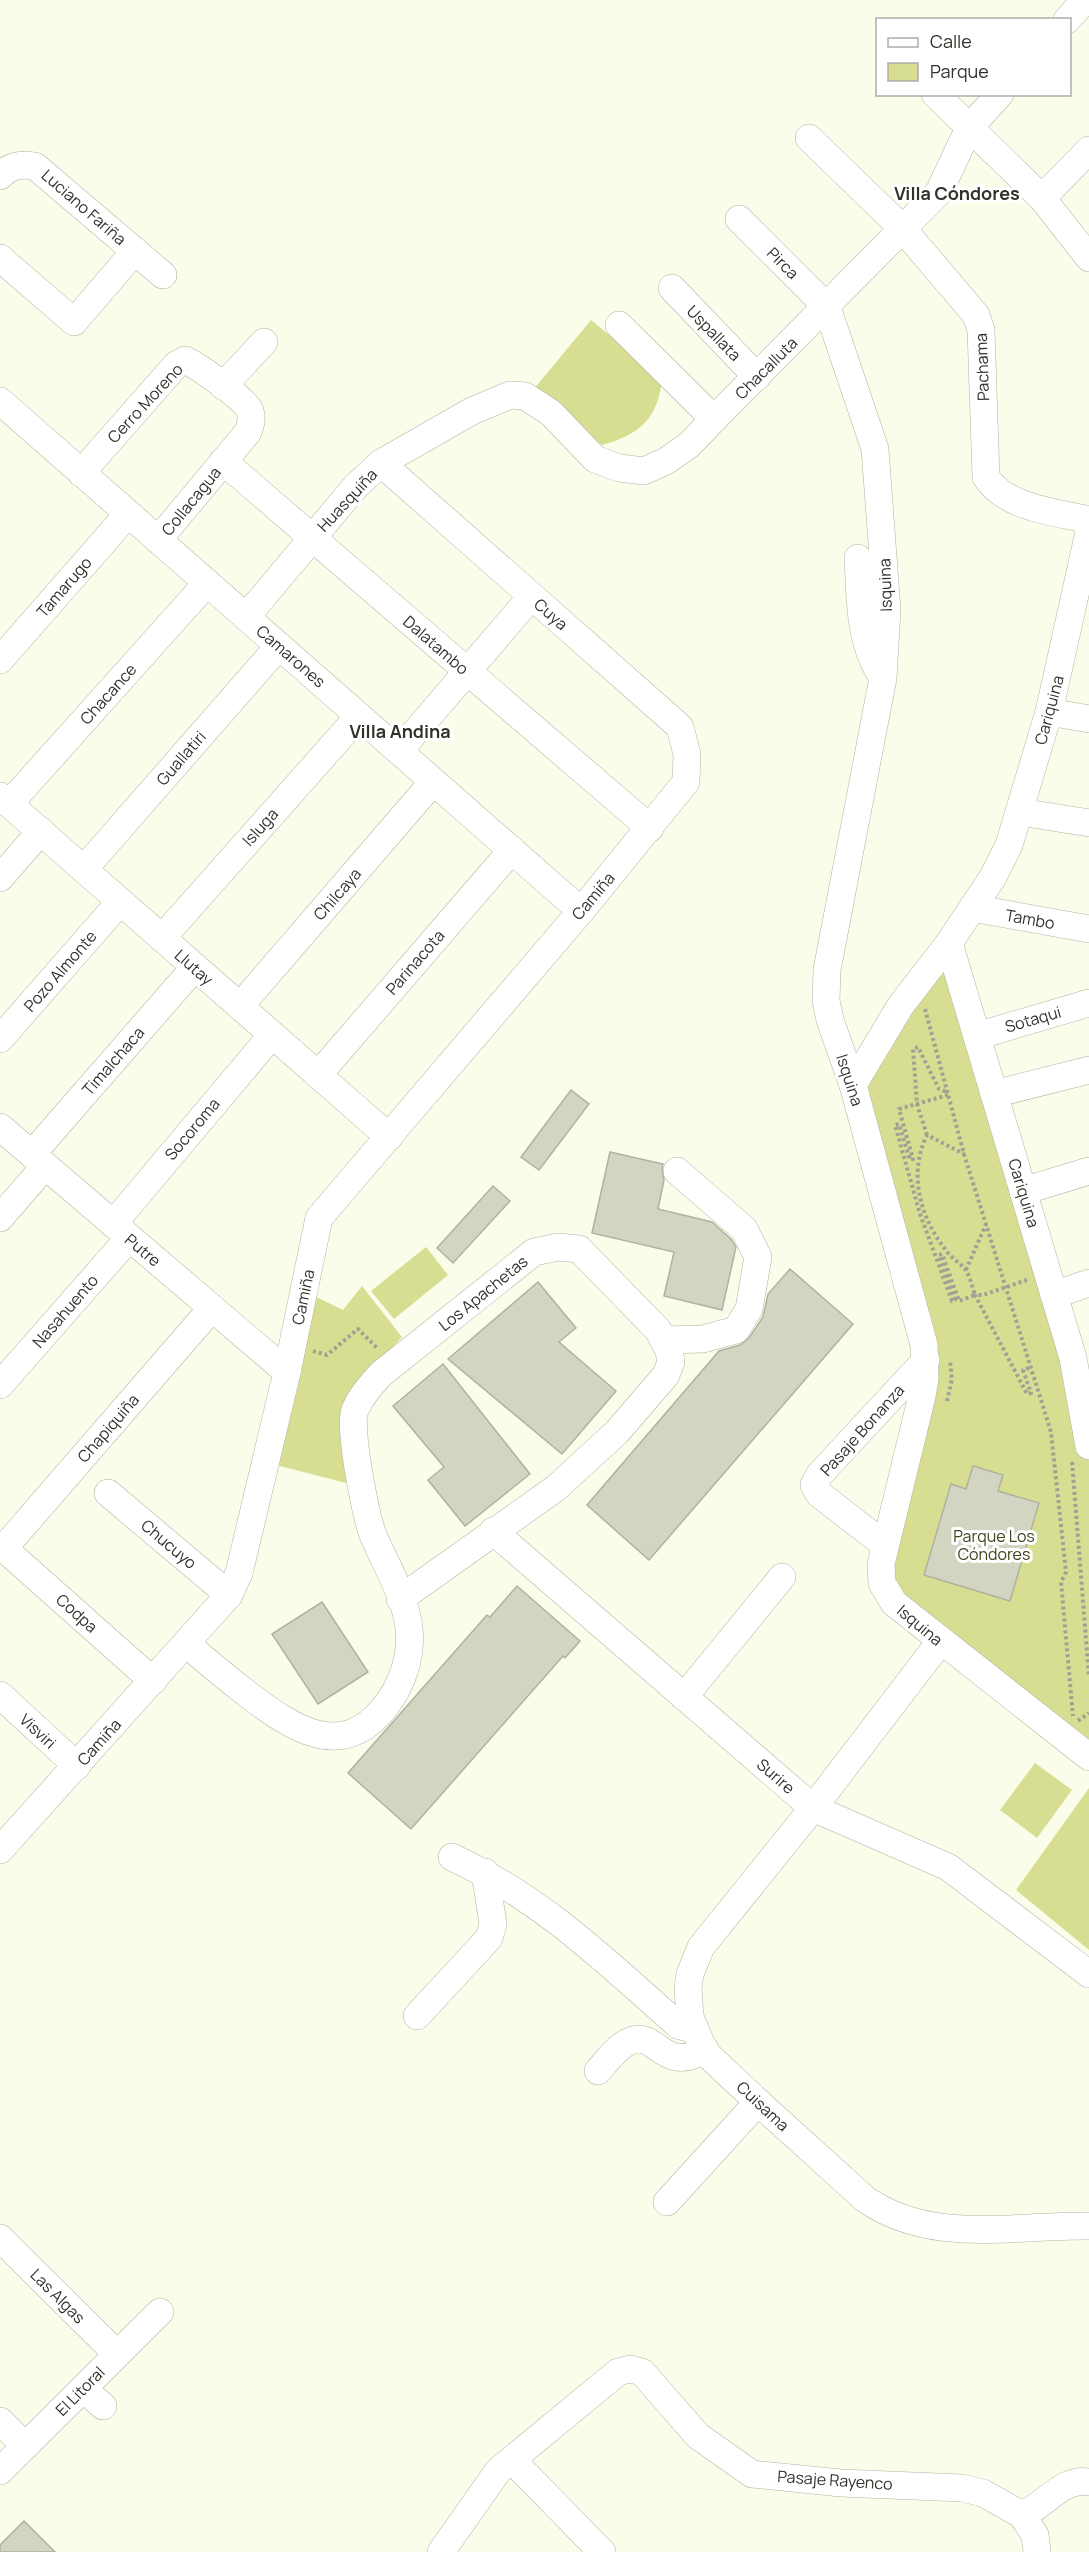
<svg xmlns="http://www.w3.org/2000/svg" width="1089" height="2552" font-family="Manrope,sans-serif">
<style>
.green{fill:#d7de91}
.building{fill:#d3d5c3;stroke:#b0b2a1;stroke-width:1.5}
.lines{fill:none;stroke-linecap:round;stroke-linejoin:round}
.minor-casing{stroke:#b1b3a2;stroke-width:28}
.path{stroke:#a0a195;stroke-width:4;stroke-dasharray:3 3;stroke-linecap:butt}
.minor{stroke:#fff;stroke-width:27}
.labels{text-anchor:middle;stroke-width:6;stroke-linejoin:round;paint-order:stroke}
.street-label{font-size:16px;fill:#32322c;stroke:#fff}
.park-label{font-size:16px;fill:#41441a;stroke:#fff}
.neighbourhood-label{font-size:18px;font-weight:bold;fill:#32322c;stroke:#fff}
</style>
<rect width="100%" height="100%" fill="#fbfdeb"/>
<g class="green">
<path d="M591,320L662,379C658,419 639,435 602,445L534,389Z"/>
<path d="M945,959L1089,1417V1748L902,1594L891,1571L938,1377L934,1328L863,1086Z"/>
<path d="M426,1247L448,1275L394,1319L371,1291Z"/>
<path d="M362,1286L402,1337L355,1388L354,1485L272,1464L314,1296L343,1310Z"/>
<path d="M1035,1763L1072,1790L1037,1838L1000,1810Z"/>
<path d="M1089,1788V1950L1016,1890Z"/>
</g>
<g class="building">
<path d="M571,1090L589,1104L539,1170L521,1157Z"/>
<path d="M610,1152L663,1164L662,1169L664,1180L658,1209L712,1222L731,1239L736,1247L722,1310L664,1296L674,1252L592,1233Z"/>
<path d="M493,1186L510,1201L453,1263L437,1248Z"/>
<path d="M790,1269L853,1324L649,1560L587,1505L719,1351L740,1345L749,1338L763,1317L768,1294Z"/>
<path d="M538,1282L576,1328L559,1342L616,1391L562,1454L448,1359Z"/>
<path d="M443,1364L530,1474L465,1526L428,1480L444,1467L393,1406Z"/>
<path d="M973,1466L1003,1475L998,1491L1039,1503L1010,1601L924,1575L951,1484L966,1489Z"/>
<path d="M517,1586L580,1641L565,1658L563,1656L411,1829L348,1773L487,1615L490,1617Z"/>
<path d="M322,1602L368,1672L318,1704L272,1634Z"/>
<path d="M24,2521L55,2552H0V2545Z"/>
</g>
<g class="lines">
<g class="minor-casing">
<g id="minor">
<path d="M1067,20L1085,0"/>
<path d="M935,94L1042,198L1089,258"/>
<path d="M809,138L902,228L976,315L981,330L986,477C1005,508 1056,512 1089,520"/>
<path d="M0,176C10,165 21,164 35,166L163,275"/>
<path d="M1042,198L1089,150"/>
<path d="M739,219L827,307L875,449L887,610L883,678L827,970L826,1001L830,1020L853,1085L924,1345L925,1378L922,1396L881,1564L882,1583L894,1603L1089,1757"/>
<path d="M0,258L74,322L135,251"/>
<path d="M672,288L757,377"/>
<path d="M619,325L714,419"/>
<path d="M223,386L264,342"/>
<path d="M0,401L581,911"/>
<path d="M223,461L650,828"/>
<path d="M81,473L176,365L185,360C197,365 243,398 249,409C253,417 251,424 248,432L158,540"/>
<path d="M858,558C860,596 859,638 879,672"/>
<path d="M246,617L356,486L381,463L472,411L510,395L525,396L551,413L595,459L619,468L644,471L666,461L689,445L714,419L939,192L969,128L1000,94"/>
<path d="M0,660L128,514"/>
<path d="M1049,712L1089,719"/>
<path d="M399,751L531,597"/>
<path d="M0,796L389,1137"/>
<path d="M9,804L207,583"/>
<path d="M1020,812L1089,823"/>
<path d="M84,869L279,646"/>
<path d="M0,878L41,831"/>
<path d="M972,908L1089,929"/>
<path d="M162,938L359,716"/>
<path d="M949,943L1073,1358L1089,1446"/>
<path d="M240,1006L433,782"/>
<path d="M977,1036L1089,1003"/>
<path d="M0,1039L120,902"/>
<path d="M318,1075L512,850"/>
<path d="M853,1085L901,1005L949,943L993,877L1009,845L1049,712L1089,532"/>
<path d="M994,1094L1089,1070"/>
<path d="M0,1127L287,1372"/>
<path d="M32,1154L195,967"/>
<path d="M1023,1191L1089,1171"/>
<path d="M0,1218L45,1166"/>
<path d="M113,1224L272,1035"/>
<path d="M1054,1295L1089,1283"/>
<path d="M664,1340L703,1339L736,1330L749,1309L758,1257L744,1229L677,1171"/>
<path d="M0,1385L129,1238"/>
<path d="M108,1493L229,1595"/>
<path d="M493,1531L813,1808L948,1867L1089,1974"/>
<path d="M0,1545L153,1681"/>
<path d="M885,1545L819,1494L814,1485L820,1474L926,1360"/>
<path d="M4,1548L212,1308"/>
<path d="M940,1642L813,1808L701,1947L690,1974L688,1988L690,2017L701,2043L708,2055L758,2102L865,2199C931,2245 1012,2225 1089,2226"/>
<path d="M187,1644C207,1662 228,1679 250,1696C291,1727 341,1762 384,1708C402,1686 412,1657 409,1628C406,1598 385,1563 373,1535C366,1516 348,1428 355,1410C361,1396 371,1385 381,1374L534,1252L558,1247L579,1249L658,1330L669,1351L671,1362L666,1375L617,1432L556,1488L400,1599"/>
<path d="M0,1695L77,1766"/>
<path d="M684,1697L782,1577"/>
<path d="M0,1850L229,1595L239,1573L287,1372L319,1218L581,911L686,782L687,754L680,727L381,463"/>
<path d="M452,1857C544,1900 603,1959 678,2025L695,2030"/>
<path d="M417,2016L489,1938L493,1924L485,1872"/>
<path d="M598,2071C606,2062 616,2048 628,2042C658,2028 660,2075 705,2050"/>
<path d="M667,2202L758,2102"/>
<path d="M0,2238L117,2354"/>
<path d="M83,2389L103,2406"/>
<path d="M0,2421L25,2446"/>
<path d="M513,2461L602,2552"/>
<path d="M0,2471L160,2312"/>
<path d="M1022,2515C1046,2505 1061,2478 1089,2482"/>
<path d="M441,2552L498,2471L618,2372L630,2369L642,2372L698,2436L752,2474L841,2483L962,2488L983,2493L1022,2515L1035,2535L1037,2552"/>
</g>
</g>
<g class="path">
<path d="M925,1009L964,1154L1051,1432L1066,1572L1061,1582L1073,1716"/>
<path d="M948,1095L899,1109L913,1159L910,1160L899,1124L895,1125L920,1214L952,1301L955,1300L939,1255L942,1254L959,1301L975,1295C972,1287 970,1275 965,1269C959,1262 950,1257 945,1249C920,1217 908,1173 927,1135L964,1154"/>
<path d="M927,1135L917,1104L913,1049L918,1047L939,1089L947,1092"/>
<path d="M966,1270L986,1224"/>
<path d="M1027,1280L983,1295H975L1027,1394L1031,1393L1023,1370L1031,1367"/>
<path d="M313,1351L327,1355L358,1329L378,1349"/>
<path d="M947,1401L952,1379L950,1361"/>
<path d="M1072,1462L1089,1677"/>
<path d="M1078,1721L1089,1713"/>
</g>
<use href="#minor" class="minor"/>
</g>
<g class="labels">
<g class="street-label">
<text transform="translate(84 207) rotate(41)" y="6">Luciano Fariña</text>
<text transform="translate(783 263) rotate(45)" y="6">Pirca</text>
<text transform="translate(714 333) rotate(46)" y="6">Uspallata</text>
<text transform="translate(982 367) rotate(-92)" y="6">Pachama</text>
<text transform="translate(766 368) rotate(-45)" y="6">Chacalluta</text>
<text transform="translate(145 403) rotate(-47)" y="6">Cerro Moreno</text>
<text transform="translate(347 500) rotate(-47)" y="6">Huasquiña</text>
<text transform="translate(191 501) rotate(-51)" y="6">Collacagua</text>
<text transform="translate(885 585) rotate(-92)" y="6">Isquina</text>
<text transform="translate(64 587) rotate(-49)" y="6">Tamarugo</text>
<text transform="translate(551 614) rotate(41)" y="6">Cuya</text>
<text transform="translate(436 645) rotate(41)" y="6">Dalatambo</text>
<text transform="translate(291 656) rotate(41)" y="6">Camarones</text>
<text transform="translate(108 694) rotate(-48)" y="6">Chacance</text>
<text transform="translate(1049 710) rotate(-75)" y="6">Cariquina</text>
<text transform="translate(181 758) rotate(-49)" y="6">Guallatiri</text>
<text transform="translate(260 827) rotate(-48)" y="6">Isluga</text>
<text transform="translate(337 894) rotate(-49)" y="6">Chilcaya</text>
<text transform="translate(593 896) rotate(-50)" y="6">Camiña</text>
<text transform="translate(1030 919) rotate(10)" y="6">Tambo</text>
<text transform="translate(415 962) rotate(-49)" y="6">Parinacota</text>
<text transform="translate(194 967) rotate(41)" y="6">Llutay</text>
<text transform="translate(60 971) rotate(-49)" y="6">Pozo Almonte</text>
<text transform="translate(1033 1019) rotate(-16)" y="6">Sotaqui</text>
<text transform="translate(113 1061) rotate(-49)" y="6">Timalchaca</text>
<text transform="translate(850 1080) rotate(72)" y="6">Isquina</text>
<text transform="translate(192 1129) rotate(-50)" y="6">Socoroma</text>
<text transform="translate(1024 1193) rotate(73)" y="6">Cariquina</text>
<text transform="translate(143 1250) rotate(40)" y="6">Putre</text>
<text transform="translate(483 1293) rotate(-39)" y="6">Los Apachetas</text>
<text transform="translate(303 1297) rotate(-78)" y="6">Camiña</text>
<text transform="translate(65 1311) rotate(-49)" y="6">Nasahuento</text>
<text transform="translate(108 1428) rotate(-49)" y="6">Chapiquiña</text>
<text transform="translate(862 1430) rotate(-48)" y="6">Pasaje Bonanza</text>
<text transform="translate(169 1544) rotate(40)" y="6">Chucuyo</text>
<text transform="translate(77 1613) rotate(42)" y="6">Codpa</text>
<text transform="translate(920 1625) rotate(40)" y="6">Isquina</text>
<text transform="translate(38 1731) rotate(43)" y="6">Visviri</text>
<text transform="translate(99 1742) rotate(-48)" y="6">Camiña</text>
<text transform="translate(776 1776) rotate(41)" y="6">Surire</text>
<text transform="translate(763 2106) rotate(43)" y="6">Cuisama</text>
<text transform="translate(58 2296) rotate(45)" y="6">Las Algas</text>
<text transform="translate(80 2391) rotate(-45)" y="6">El Litoral</text>
<text transform="translate(835 2480) rotate(4)" y="6">Pasaje Rayenco</text>
</g>
<g class="park-label">
<text x="994" y="1542">Parque Los<tspan x="994" dy="18">Cóndores</tspan></text>
</g>
<g class="neighbourhood-label">
<text x="957" y="200">Villa Cóndores</text>
<text x="400" y="738">Villa Andina</text>
</g>
</g>
<rect x="876" y="18" width="195" height="78" fill="#ffffff" stroke="#adadab" stroke-width="1.5"/>
<rect x="888" y="38" width="30" height="9" fill="#ffffff" stroke="#adadab" stroke-width="1.5"/>
<text x="930" y="48" font-size="18" fill="#32322c">Calle</text>
<rect x="888" y="63" width="30" height="18" fill="#d7de91" stroke="#adadab" stroke-width="1.5"/>
<text x="930" y="78" font-size="18" fill="#32322c">Parque</text>
</svg>
